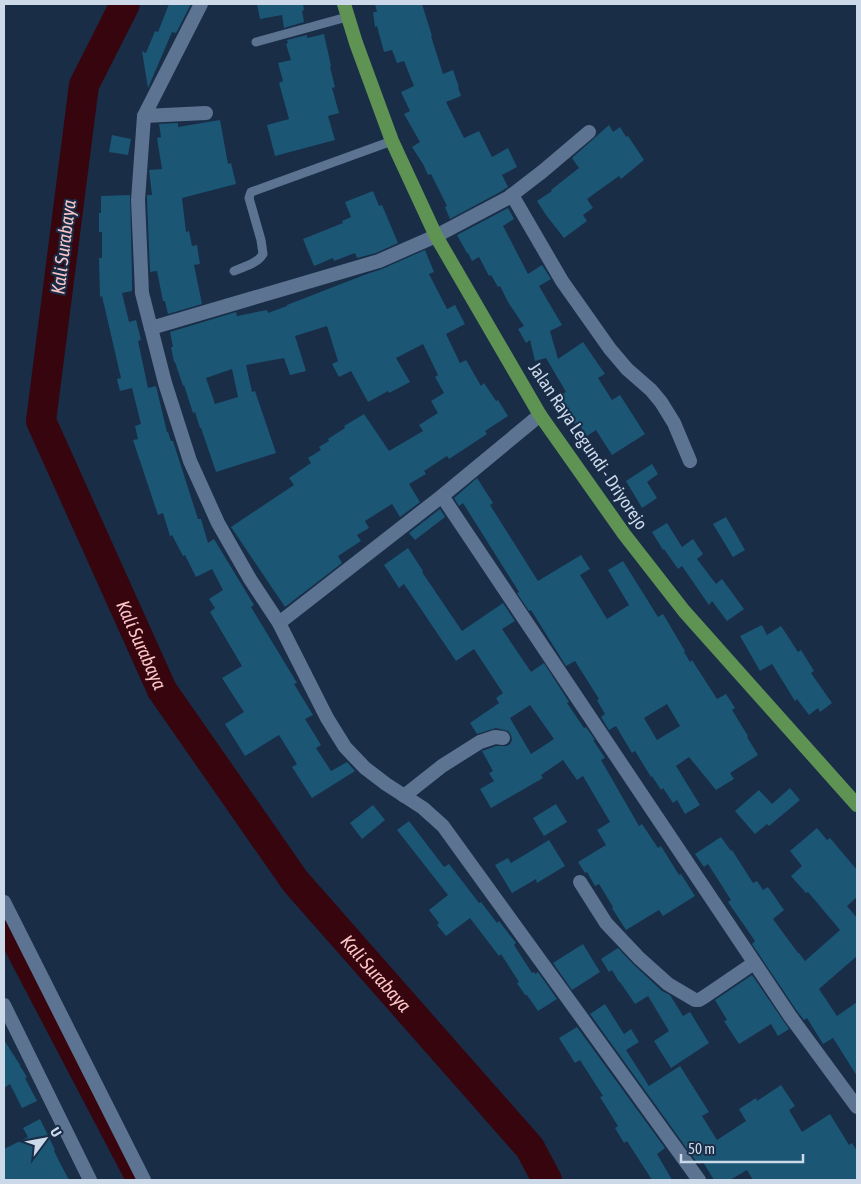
<svg xmlns="http://www.w3.org/2000/svg" width="861" height="1184" font-family="'Asap Condensed',sans-serif">
<style>
.lines{fill:none;stroke-linecap:round;stroke-linejoin:round}
.canal{stroke:#36050e;stroke-width:18}
.river{stroke:#36050e;stroke-width:30}
.building{fill:#1b5674;fill-rule:evenodd}
.service{stroke:#5c7391;stroke-width:9}
.minor{stroke:#5c7391;stroke-width:14}
.primary{stroke:#5e9353;stroke-width:14}
.labels{text-anchor:middle;stroke-width:4;stroke-linejoin:round;paint-order:stroke}
.street-label{font-size:18px;fill:#ccd9e9;stroke:#192d47}
.water-label{font-size:19px;font-style:italic;fill:#fcc5c7;stroke:#192d47}
</style>
<rect width="100%" height="100%" fill="#192d47"/>
<g class="lines">
<path class="canal" d="M4,930L135,1180"/>
<path class="river" id="s1" d="M125,4L84,85L41,421L162,690L295,881L530,1148L547,1180"/>
</g>
<g class="building">
<path d="M169,4H191L176,33L172,32L148,88L142,51L146,53L155,31L158,32Z"/>
<path d="M257,4H303L304,10L302,11L304,22L284,28L282,15L260,19Z"/>
<path d="M375,4H422L432,36H431L443,74L453,70L459,87H458L461,96L446,102L464,138L479,131L492,157L508,148L517,167L502,175L508,187L500,192L450,219L445,207L447,206L431,174L428,175L423,164L412,147L420,142L404,114L410,111L401,92L414,86L404,61L397,63L392,50L384,52L377,26L375,27L373,12H377Z"/>
<path d="M324,34L331,66L330,67L335,87L332,88L339,113L328,116L335,140L275,156L267,125L289,119L279,83L283,81L278,63L291,60L286,44L288,43L287,40L307,35V38Z"/>
<path d="M220,120L228,164L231,163L236,184L182,198L186,232L189,231L192,246L197,245L200,264L194,265L202,304L168,314L165,301H163L157,271L150,272L147,200V195H152L149,170L162,169L157,138L161,137L159,124L178,123V127Z"/>
<path d="M609,125L613,132L620,127L626,137L628,136L644,160L621,179L619,176L587,199L593,208L583,215L587,221L564,238L546,215L537,201L552,191L551,190L579,168L572,158Z"/>
<path d="M112,135L131,139L128,155L109,152Z"/>
<path d="M373,191L379,206L382,205L398,243L376,253L357,258L355,253L334,261L333,258L314,266L303,239L343,223L342,221L351,217L345,202Z"/>
<path d="M130,195L132,275V291L122,293L129,322L136,320L141,340L138,341L148,388L156,386L167,432H168L171,441H173L198,519H201L208,543L214,539L254,605L251,607L297,683L294,684L313,715L305,719L321,745L316,748L331,771L347,762L355,771L312,798L292,767L297,764L279,735L245,756L225,724L244,712L222,678L242,666L210,612L215,608L209,599L223,590L212,569L196,577L185,555L183,556L172,535L170,536L163,513L158,515L133,440L138,439L135,426L141,424L132,388L120,391L117,379L121,378L102,296L100,297L99,258H102V232H99V213H101V196Z"/>
<path d="M508,208L514,219L503,226L528,274L542,265L551,279L539,286L562,325L550,331L558,359L583,342L605,374L598,378L612,400L620,395L645,434L612,455L596,430L587,436L578,422L575,424L567,412L562,415L552,400L566,392L546,358L535,361L530,340L526,343L518,329L524,326L508,302L500,286L498,287L491,275L489,276L479,257L472,261L468,253H467L457,235Z"/>
<path d="M425,250L434,272L429,274L447,309L455,305L465,324L446,334L460,363L466,360L481,386L484,383L496,401L498,400L508,416L485,431L487,434L449,459L447,456L424,471L426,474L409,484L420,502L400,517L392,504L365,521L369,528L357,535L361,541L338,556L342,563L285,607L231,527L294,485L289,478L311,463L308,458L321,450L319,447L329,441L328,439L345,428L344,426L364,414L389,451L423,431L419,425L438,413L431,401L444,393L435,377L438,375L423,344L396,358L410,382L389,393L388,391L368,402L351,371L339,377L332,364L338,361L327,326L295,336L306,371L290,375L284,358L246,365L252,392L255,391L276,453L216,472L201,428H200L195,412L193,413L184,385L183,386L175,362H174L171,347H173L170,332L236,312L237,316L267,310L268,313L287,306V305L364,275L382,269ZM232,369L238,397L215,404L206,378Z"/>
<path d="M652,464L658,474L647,482L657,498L642,508L626,481Z"/>
<path d="M477,478L493,503L490,505L538,581L581,555L590,569L580,575L607,619L629,605L608,570L623,561L658,617L663,614L685,651L684,652L690,662L692,660L717,699L726,694L735,708L732,710L748,736L747,737L758,755L730,773L734,779L716,790L689,757L676,766L700,805L685,814L677,800L673,803L663,788L661,790L652,776L651,777L635,751L632,753L616,726L609,730L601,717L605,714L597,700L599,699L575,661L566,666L531,610L529,611L517,593L519,592L463,503L459,506L454,498ZM667,704L680,726L657,740L644,718Z"/>
<path d="M440,509L445,517L415,540L409,533Z"/>
<path d="M726,517L745,550L733,557L713,524Z"/>
<path d="M667,523L682,547L693,539L703,554L697,559L716,584L722,579L744,609L727,621L712,601L709,605L682,566L678,569L664,549L663,550L652,532Z"/>
<path d="M408,548L423,571L422,572L462,631L503,603L515,621L502,629L531,672L544,663L569,702L567,703L584,728L586,727L595,740H593L605,758L601,760L639,826L642,824L658,848L661,846L679,875L681,874L695,896L663,916L659,910L626,930L612,908L613,907L599,884L595,886L587,872L585,873L578,862L606,845L597,830L610,822L583,776L577,780L563,760L541,775L543,778L491,808L480,789L494,781L489,773L493,771L482,751L496,746H507L510,744L512,740L511,735L508,731L496,728L477,734L470,723L499,703L496,698L503,693L474,649L456,661L404,584L399,588L384,565ZM530,705L554,739L531,754L510,718Z"/>
<path d="M762,625L767,635L781,626L798,652L801,650L814,671L811,673L832,703L820,712L818,708L809,715L797,699L795,701L772,664L760,671L740,636Z"/>
<path d="M790,788L800,800L769,826L767,824L755,834L735,811L759,790L772,804Z"/>
<path d="M556,804L567,822L544,836L533,818Z"/>
<path d="M373,805L385,820L362,839L350,823Z"/>
<path d="M409,821L444,867L449,864L479,903L481,902L497,923L499,921L516,943L514,945L532,973L534,972L535,974L538,972L557,999L538,1011L527,995H525L517,983L519,982L501,954L499,956L470,918L446,936L437,925L439,923L429,910L448,895L397,830Z"/>
<path d="M817,828L827,840L830,838L857,870V897L847,906L857,918V956L819,989L837,1016L857,1002V1076L833,1038L823,1044L807,1018L804,1020L797,1011L752,944L755,941L728,902L731,900L708,864L704,867L695,854L721,837L731,851L732,850L753,883L757,881L763,890L768,887L784,910L773,919L798,953H799L805,961L840,930L808,892L806,893L791,876L802,866L790,851Z"/>
<path d="M549,840L565,866L537,883L536,879L512,893L495,865L508,858L511,863Z"/>
<path d="M583,944L600,972L572,990L553,963Z"/>
<path d="M618,948L633,964L662,991L670,995L683,1016L690,1012L709,1043L671,1068L654,1041L669,1031L648,996L635,1004L620,982H619L612,970L609,972L601,959Z"/>
<path d="M752,975L789,1029L778,1036L771,1024L739,1044L724,1021L727,1020L715,1000Z"/>
<path d="M605,1004L624,1034L631,1029L639,1042L626,1050L649,1086L680,1066L709,1112L702,1116L717,1140L746,1121L739,1109L756,1098L757,1101L781,1085L795,1106L789,1110L802,1132L830,1114L849,1145L852,1143L857,1151V1180H753L747,1170L730,1180H714L703,1162L698,1164L590,1014Z"/>
<path d="M577,1027L665,1148L657,1154L672,1180H652L627,1141L624,1143L615,1128L618,1126L600,1097L603,1096L580,1060L575,1063L559,1038Z"/>
<path d="M4,1040L20,1065V1066L27,1077L25,1078L37,1101L22,1108L10,1084L4,1088Z"/>
<path d="M40,1119L55,1150L54,1151L60,1163L69,1180H4V1149L28,1137L23,1128Z"/>
</g>
<g class="lines">
<g class="service">
<path d="M256,42L347,17"/>
<path d="M234,271C245,266 257,264 263,254L261,240L249,198L251,192L392,141"/>
</g>
<g class="minor">
<path d="M206,113L144,116L138,200L142,293L165,383L190,461L218,523L250,579L279,623L442,496L540,415"/>
<path d="M144,116L201,4"/>
<path d="M512,195L562,281L610,349L627,369L651,390L661,402L674,423L690,461"/>
<path d="M151,328L379,261L436,236L508,198L543,171L589,132"/>
<path d="M442,496L790,1016L857,1107"/>
<path d="M279,623L327,718L345,747L365,768L386,784L423,808L443,826L699,1180"/>
<path d="M404,796L442,766L480,742L495,737L503,738"/>
<path d="M580,882L606,923L639,958L668,984L695,1000H699L704,997L754,963"/>
<path d="M4,902L144,1180"/>
<path d="M4,1005L90,1180"/>
</g>
<path class="primary" d="M344,4L356,43L392,141L436,236L540,415L624,534L684,611L857,805"/>
</g>
<g class="labels">
<g class="street-label">
<text transform="translate(588 446) rotate(56)" y="6">Jalan Raya Legundi - Driyorejo</text>
</g>
<g class="water-label">
<text transform="translate(63 247) rotate(-83)" y="7">Kali Surabaya</text>
<text dy="7" stroke="none"><textPath href="#s1" startOffset="675">Kali Surabaya</textPath></text>
<text dy="7" stroke="none"><textPath href="#s1" startOffset="1080">Kali Surabaya</textPath></text>
</g>
</g>
<rect width="861" height="1184" fill="none" stroke="#ccd9e9" stroke-width="10"/>
<g transform="translate(45 1139) rotate(58)" stroke="#192d47" stroke-width="4" paint-order="stroke">
<path d="M0-4L9 19L0 12L-9 19Z" fill="#ccd9e9"/>
<text y="-8" font-size="14" font-weight="bold" text-anchor="middle" fill="#ccd9e9">U</text>
</g>
<path d="M681 1154v8h122v-8" fill="none" stroke="#ccd9e9" stroke-width="2.5"/>
<text x="688" y="1154" font-size="15" fill="#ccd9e9" stroke="#192d47" stroke-width="4" paint-order="stroke">50 m</text>
</svg>
